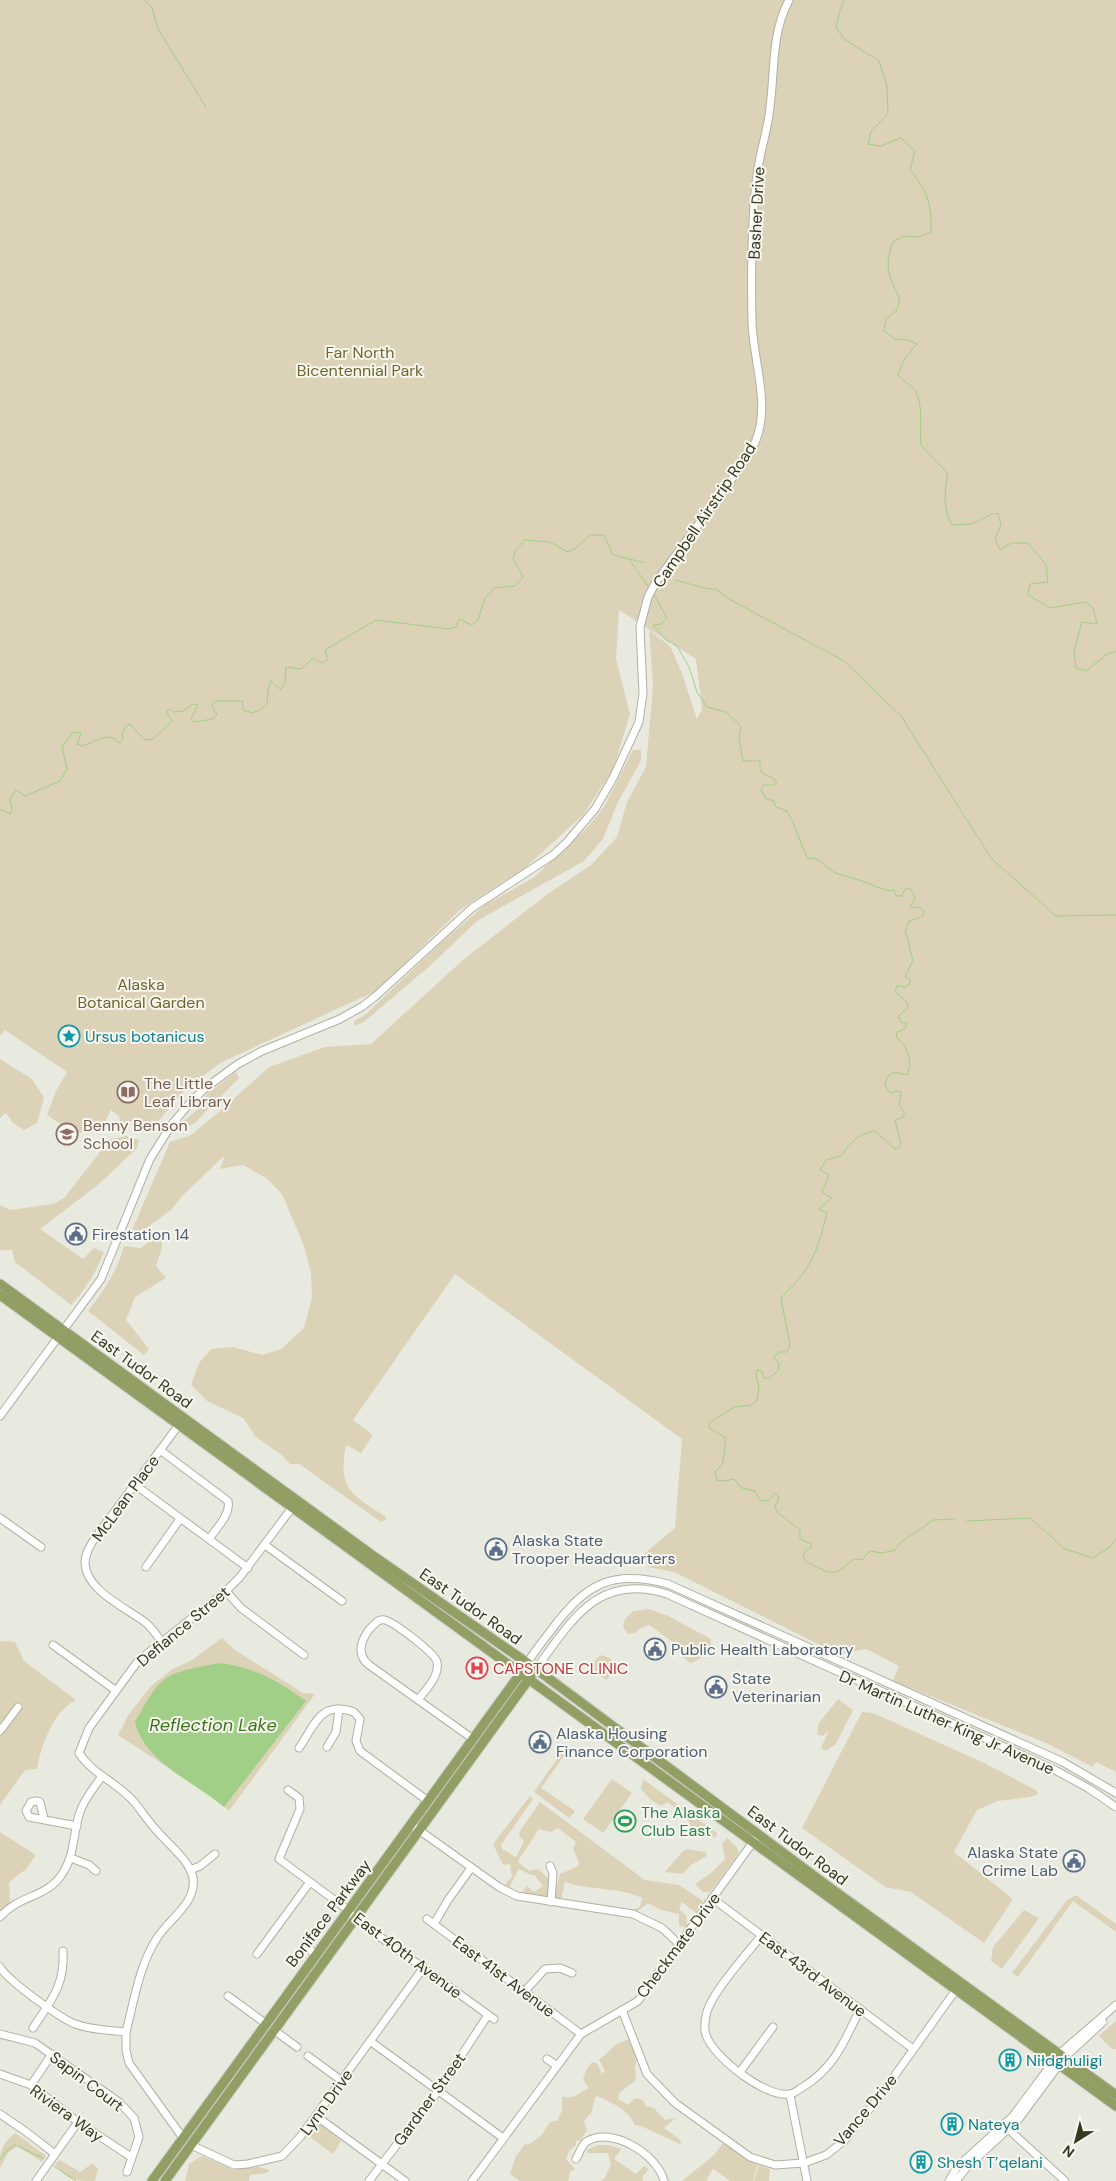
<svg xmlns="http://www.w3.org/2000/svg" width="1116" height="2181" font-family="'DM Sans',sans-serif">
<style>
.green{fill:#dbd2b8}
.water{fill:#a1cf87}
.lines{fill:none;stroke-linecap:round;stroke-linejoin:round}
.stream{stroke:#a1cf87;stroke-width:1}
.minor-casing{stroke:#afb1a2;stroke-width:9}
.major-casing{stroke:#c6c8c1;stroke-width:11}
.minor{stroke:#fff;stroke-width:7}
.major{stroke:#919f64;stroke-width:9}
.labels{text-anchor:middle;stroke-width:4;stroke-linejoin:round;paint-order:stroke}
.street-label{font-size:16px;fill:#343920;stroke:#f7f6ef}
.park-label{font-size:16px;fill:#6f662c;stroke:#f7f6ef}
.culture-label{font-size:16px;fill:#0d838f;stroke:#f7f6ef;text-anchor:start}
.education-label{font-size:16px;fill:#785e54;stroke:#f7f6ef;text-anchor:start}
.service-label{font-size:16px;fill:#4e5e75;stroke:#f7f6ef;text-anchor:start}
.health-label{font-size:16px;fill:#be3a42;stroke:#f7f6ef;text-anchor:start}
.leisure-label{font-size:16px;fill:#27864d;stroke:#f7f6ef;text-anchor:start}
.water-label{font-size:18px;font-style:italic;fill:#3b731c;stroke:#f7f6ef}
</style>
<rect width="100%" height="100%" fill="#e9eadf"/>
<g class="green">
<path d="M0,0H1116V1772L1096,1762L1093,1767L1046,1743L893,1681L899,1666L866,1649L838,1654L674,1572L648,1567L644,1554L675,1528L682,1439L455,1274L353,1420L373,1435L361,1453L346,1445C337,1490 353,1495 386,1517V1520L381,1522L299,1464H290L284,1457L255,1436L243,1418L207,1401L191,1385L199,1363L211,1349L233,1347L262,1355L281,1349L304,1328L312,1298L311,1273L304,1246L282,1194L266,1178L243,1165L220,1169L225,1155L182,1196L171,1210L142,1231L132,1230L170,1142L191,1135L219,1112L269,1067L325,1047L371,1044L464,959L549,893L591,865L617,837L627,802L646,767L653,686L649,630L670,646L682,673L697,719L702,709L696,659L619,610L616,659L630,714L613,770L583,815L526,867L461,909L376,991L220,1063L184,1091L155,1125L154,1131L134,1121L121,1124L119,1116L111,1110L102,1128L75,1134L47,1115L56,1091L67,1072L5,1030L0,1036Z"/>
<path d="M633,750H641V761L618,802L603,839L584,861L477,921L432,964L364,1022L355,1026L354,1021L366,1014L443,941L485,905L533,878L587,828L604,807Z"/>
<path d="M0,1059L32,1079L44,1098L37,1123L24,1130L13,1123L6,1113L0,1118Z"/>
<path d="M236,1072L239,1078L195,1123L178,1130L175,1128L202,1106L207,1094Z"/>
<path d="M127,1136L139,1140L137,1148L99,1184L40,1229L83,1259L94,1248L104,1252C96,1272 86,1289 71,1305L15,1262L12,1250H0V1205L10,1210L53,1204L64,1198L101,1151L95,1142Z"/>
<path d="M164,1229L161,1251L156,1266L166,1278L135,1297L126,1320L149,1349L144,1355L88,1311C104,1291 117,1271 124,1246L141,1248Z"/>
<path d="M649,1609L668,1616L711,1639C710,1652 702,1660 690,1663L683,1657L674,1643L649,1625L641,1628L635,1633L628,1634L623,1627L625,1619L633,1611Z"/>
<path d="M222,1638L235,1650L303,1693L315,1694L229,1811L210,1795L118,1735L129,1714L151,1686L171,1670L192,1660Z"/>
<path d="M0,1641L15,1642L24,1661L76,1700C53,1711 41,1746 37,1769L25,1770L0,1805Z"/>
<path d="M602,1655L611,1659L610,1676L606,1680L590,1668L598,1657Z"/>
<path d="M838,1699L853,1710L836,1744L826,1751L821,1748L829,1730L823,1736L817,1734L819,1723Z"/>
<path d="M862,1712L873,1713L982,1762L1036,1790L1038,1794L1030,1797L998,1801L977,1810L954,1852L1013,1899L984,1943L911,1892L885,1887L802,1828Z"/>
<path d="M566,1746L569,1749L541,1788L575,1811L569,1818L534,1792Z"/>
<path d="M612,1779L632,1793L603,1833L583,1819Z"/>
<path d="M643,1779L717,1833L716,1837C699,1837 691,1833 687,1816L667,1802L661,1806L651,1800L641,1789Z"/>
<path d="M530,1796L533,1799L501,1845L502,1849L516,1857L524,1841L519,1836L520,1831L540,1802L645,1880L679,1885L703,1901L696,1913L682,1902L679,1909L686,1915L687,1927L679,1926V1914L661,1910L648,1903L635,1913L632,1910L640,1907L642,1898C617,1886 589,1891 565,1882L561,1900L554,1899L560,1874L578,1866L579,1862L573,1849L576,1842L558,1828L551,1832L538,1829C536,1836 522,1853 518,1862L529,1871L538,1869L549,1879L548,1896L541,1899L526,1896L523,1891L527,1886L534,1892L543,1886L534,1875H531L519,1869L509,1888L504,1885L512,1877L510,1864L503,1865L493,1844Z"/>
<path d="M0,1832L36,1855L26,1869L9,1882L10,1903L0,1911Z"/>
<path d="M727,1838L737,1847L739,1853L710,1892H703L695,1884L710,1874L725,1859L722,1844Z"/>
<path d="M687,1849L705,1852L707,1856L691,1865L683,1874L665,1872L683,1851Z"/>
<path d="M1076,1895L1116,1924V1932L1073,1901L1018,1977L1012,1973L1067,1900Z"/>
<path d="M1024,1910L1039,1918L1002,1969L991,1961L993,1947Z"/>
<path d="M1116,2021V2049H1112L1099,2036Z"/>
<path d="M629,2039L637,2059L635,2066L636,2080L619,2093L618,2099L628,2105L635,2098L643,2100L646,2106L654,2108L665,2120L676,2118L664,2128L679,2139L682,2145L641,2126L634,2125C632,2112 608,2100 596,2096L591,2113L584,2121L587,2130L580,2141H576V2145L569,2151L566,2159L575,2169L570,2172L568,2181H520L510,2174L516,2156L525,2144L528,2145L541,2136L550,2122L557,2121L562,2111V2097H573L589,2088L583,2080L586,2070L592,2062L597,2063L602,2074L605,2071L599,2060L617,2044Z"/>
<path d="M317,2121L341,2141L333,2154L306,2134Z"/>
<path d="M15,2133L46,2156L42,2162L17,2146L8,2153L0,2168C0,2150 1,2145 15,2133Z"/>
<path d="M723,2143L758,2164L753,2181H730L713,2169L706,2181H682L714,2155Z"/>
<path d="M598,2145H608L621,2149L614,2159L636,2174L644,2166L649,2169L642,2177L643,2181H600L604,2179L611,2165L608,2153H587V2150Z"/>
<path d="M202,2156L234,2170L259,2167L270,2170L266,2173L250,2175L249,2181H185L189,2164Z"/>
<path d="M60,2160L80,2172L93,2163L98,2169L95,2181C76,2181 67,2181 55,2164Z"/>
<path d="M759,2165L770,2169L769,2181H754Z"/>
</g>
<path class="water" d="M218,1663C252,1666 279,1681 306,1701L224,1807C195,1782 145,1763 135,1722C142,1710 154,1686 166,1678C180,1669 202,1667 218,1663Z"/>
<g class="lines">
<g class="stream">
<path d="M145,0L152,8L158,29L206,107"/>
<path d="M844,0L840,10L836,27L844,39L879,61L887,86L888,114L871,131L868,144L881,146L901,138L915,151L910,169C927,192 932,203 931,232L919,237L904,236L893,242C884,266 888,276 900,299L897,310L886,319L884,331L895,339L908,340L917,344L905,358L898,374C902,381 910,384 915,390C924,404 919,429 921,445L948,474C944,492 943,509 952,525L972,524L992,514L998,513L1001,525L995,539L1000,550L1011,543H1028L1046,565L1048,582L1030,584L1028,595L1050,608L1085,602L1093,608L1097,624L1082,622L1074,651L1076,668L1086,671L1107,654L1116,651"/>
<path d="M629,559L649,588"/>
<path d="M675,580C685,582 709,591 716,589L729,599L844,661L901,716L991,858L1056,916L1116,915"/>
<path d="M654,595L667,618L661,624L653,625L666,640L677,646L689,667L697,692L707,707L726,712L741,726L739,738L743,761H760V769L763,774L771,777L777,782L774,785H764L761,790L766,799L774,801L776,807L787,811L792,820L807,858L817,859L835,873L859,880L888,891L894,890L896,896H902L905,889L910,888L915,898L910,907L921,908L924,912L922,917L909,921L905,932C910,942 909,950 913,960L905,977L910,979V984L905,987L897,986L895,992L907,1002L908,1008L898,1016L901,1022L906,1023V1028L896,1033L897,1038C908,1047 913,1061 907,1075L894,1072L888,1076L885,1083L887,1090L892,1093L897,1091L901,1092L899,1105L904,1111V1117L895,1120L901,1143L900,1147L895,1149L875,1131C857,1134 851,1142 841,1156L826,1160L820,1170L829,1175L822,1192L832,1198L819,1209L827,1213C817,1254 811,1268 781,1298L790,1345L787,1352H779L774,1357L779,1363L778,1371L769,1378H764L762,1371L757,1370L756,1374L759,1388L757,1401L751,1405L735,1407L710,1422L709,1428L726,1438L723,1463L715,1472L717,1480L724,1481L734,1479L742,1488L755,1491L760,1500L768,1501L775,1493L779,1498L775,1507L778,1513L800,1530V1539L811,1544L812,1547L805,1551L803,1557L805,1561L827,1572H837L854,1559L862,1560L870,1551L882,1553L895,1550L900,1543L933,1520L954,1519"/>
<path d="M0,809L10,814L12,809L10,799L16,790L25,796L60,781L67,769L62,747L73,732L81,733L77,744L83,746L105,737L113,738L119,743L123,740L122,732L128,724L131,725L145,740L153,739L172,721L166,711L170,709L174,712L183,711L193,704L198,705L191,719L195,722L213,719L217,715L212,706L215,701H243V710L252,713L260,710L267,704L268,689L271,681L281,690L285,681L286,667L301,669L313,658L322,663L328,659L325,650L376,620L449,629L456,627L459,619L472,625L478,620L485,598L494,588L515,586L523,577L513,558L516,550L525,540L550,542L568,552L576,548L590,535H604L613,555L646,563"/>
<path d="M967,1521L1030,1518L1065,1549L1093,1558L1110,1547L1116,1539"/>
<path d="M0,2160L5,2152L15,2145L43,2158"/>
<path d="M54,2166L76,2181"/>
</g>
<g class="minor-casing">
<g id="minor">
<path d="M0,1416L101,1279L150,1159L172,1124L190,1103L204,1089L238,1064L262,1051L340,1019L363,1006L377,995L472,908L553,855L567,842L595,809L613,778L639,722L643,693L640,627L648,597L656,582L742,465C746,458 751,452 754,445C772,406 753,362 752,322C751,273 751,222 757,174C760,151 768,130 770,107C775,70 771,34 789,0"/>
<path d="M160,1450L228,1501C231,1514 216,1529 209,1539"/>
<path d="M134,1484L248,1568"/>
<path d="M0,1518L41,1547"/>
<path d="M265,1545L342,1601"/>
<path d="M146,1567L180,1519"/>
<path d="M226,1591L241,1608L304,1655"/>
<path d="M161,1641C156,1634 152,1628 146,1623C127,1608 86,1591 85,1563C85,1554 90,1546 95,1538L181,1422"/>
<path d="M53,1645L115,1690"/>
<path d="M527,1664C534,1651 544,1640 552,1629C586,1584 611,1569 668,1584L1063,1762L1116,1793"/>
<path d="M536,1669C571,1621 598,1572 667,1594L1055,1770L1088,1788L1116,1807"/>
<path d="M418,1700C426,1689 440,1676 437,1662C435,1653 395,1623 385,1620C382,1619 381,1620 378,1621C364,1632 353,1652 369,1665L473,1739"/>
<path d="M0,1731L18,1707"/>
<path d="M327,1747L336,1732L339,1709"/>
<path d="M299,1748C315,1725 320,1700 354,1712L360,1719L356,1741L360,1751L428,1801"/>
<path d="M288,1790L299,1798L300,1809L279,1859L348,1910L354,1918L494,2019"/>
<path d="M44,1819L40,1802L36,1801L31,1802L26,1811L29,1817L77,1826"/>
<path d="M416,1828L499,1887L517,1896L633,1914L662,1928L679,1944"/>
<path d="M71,1858L89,1865L96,1871"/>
<path d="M550,1866L553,1873L551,1902"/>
<path d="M190,1870L200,1866L215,1854"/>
<path d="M712,1898L913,2049"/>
<path d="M0,1917C21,1893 48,1899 64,1871C75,1853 73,1832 80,1812C84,1799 94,1788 102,1776"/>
<path d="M427,1919L581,2034"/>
<path d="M434,1924L448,1900L471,1868"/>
<path d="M762,1935C747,1954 709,1995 706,2016C705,2021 704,2030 706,2035C713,2057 766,2098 789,2094C794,2094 799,2089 803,2087C835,2067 844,2042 860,2009"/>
<path d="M308,1948L316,1955"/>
<path d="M257,1954L310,1882"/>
<path d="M0,1967C8,1981 60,2018 75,2024C91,2030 110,2030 126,2032V2050L129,2063L183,2138"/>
<path d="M524,1992L545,1969L560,1968L572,1973"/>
<path d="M228,1996L265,2023"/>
<path d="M622,2010L647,2074L675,2103L750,2157L775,2165L804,2163L826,2155L844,2141L883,2092L958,1987"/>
<path d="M33,2028C51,2000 65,1986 63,1951"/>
<path d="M275,2031L297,2047"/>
<path d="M126,2032C134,2001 139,1966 157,1938C168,1920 197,1903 193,1878C190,1861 170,1846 159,1833C150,1824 143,1813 135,1803C119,1783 93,1775 79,1753L89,1728L138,1661L226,1591L240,1577L294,1505"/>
<path d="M0,2034L35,2043L119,2102L134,2118L139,2137L127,2172"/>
<path d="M370,2041L503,2138"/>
<path d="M308,2056L342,2081"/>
<path d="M547,2059L556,2065"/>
<path d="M740,2072L773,2027"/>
<path d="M0,2074L31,2085L78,2122L131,2157"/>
<path d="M31,2085L52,2054"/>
<path d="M790,2095L807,2181"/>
<path d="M0,2114L25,2131L55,2154"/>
<path d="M316,2116L405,2181"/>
<path d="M1006,2127L1065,2181"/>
<path d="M191,2145L234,2165L248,2164L282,2156L301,2136L424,1967"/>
<path d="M576,2159C579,2154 581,2146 586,2142C611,2125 658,2155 664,2181"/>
<path d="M36,2181L78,2122"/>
<path d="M369,2181L438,2091L488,2015"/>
<path d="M472,2181L581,2034L638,2001L756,1838"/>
<path d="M949,2181L957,2167L1013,2116L1059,2054L1116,2005"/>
<path d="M956,2181L968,2166L1018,2120L1064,2058L1103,2022"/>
</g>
</g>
<g class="major-casing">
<g id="major">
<path d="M0,1284L372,1555L536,1669L825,1884L1116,2095"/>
<path d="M0,1295L1116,2106"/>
<path d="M152,2181L523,1670"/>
<path d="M165,2181L531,1676"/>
</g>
</g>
<use href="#minor" class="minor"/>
<use href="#major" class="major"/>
</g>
<defs>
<g id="sight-ring" transform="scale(1.125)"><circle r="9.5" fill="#f7f6ef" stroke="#0f9aa8" stroke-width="1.5"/><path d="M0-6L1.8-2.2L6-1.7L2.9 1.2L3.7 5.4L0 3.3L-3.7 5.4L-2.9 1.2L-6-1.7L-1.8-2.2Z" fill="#0f9aa8"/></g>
<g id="library-ring" transform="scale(1.125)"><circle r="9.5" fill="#f7f6ef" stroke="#8d6e63" stroke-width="1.5"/><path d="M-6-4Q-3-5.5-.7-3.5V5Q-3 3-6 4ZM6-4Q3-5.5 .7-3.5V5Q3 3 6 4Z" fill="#8d6e63"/></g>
<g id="school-ring" transform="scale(1.125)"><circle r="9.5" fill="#f7f6ef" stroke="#8d6e63" stroke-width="1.5"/><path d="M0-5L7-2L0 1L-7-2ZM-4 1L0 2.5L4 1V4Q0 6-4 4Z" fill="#8d6e63"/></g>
<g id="civic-ring" transform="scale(1.125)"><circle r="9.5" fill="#f7f6ef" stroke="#5c6f8a" stroke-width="1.5"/><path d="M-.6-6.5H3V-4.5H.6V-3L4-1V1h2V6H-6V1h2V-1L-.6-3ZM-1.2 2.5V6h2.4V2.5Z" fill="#5c6f8a"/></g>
<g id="hospital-ring" transform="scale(1.125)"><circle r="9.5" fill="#f7f6ef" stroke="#e0444e" stroke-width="1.5"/><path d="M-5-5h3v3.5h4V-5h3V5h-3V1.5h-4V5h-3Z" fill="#e0444e"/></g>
<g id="stadium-ring" transform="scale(1.125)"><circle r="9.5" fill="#f7f6ef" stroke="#2e9e5b" stroke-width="1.5"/><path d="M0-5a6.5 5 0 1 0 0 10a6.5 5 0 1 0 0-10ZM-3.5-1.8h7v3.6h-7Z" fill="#2e9e5b"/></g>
<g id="building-ring" transform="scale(1.125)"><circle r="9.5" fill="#f7f6ef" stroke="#0f9aa8" stroke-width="1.5"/><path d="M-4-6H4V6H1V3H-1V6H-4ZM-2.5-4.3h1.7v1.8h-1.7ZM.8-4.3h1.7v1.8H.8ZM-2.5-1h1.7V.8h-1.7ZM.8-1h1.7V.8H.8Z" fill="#0f9aa8"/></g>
</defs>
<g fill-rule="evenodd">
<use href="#sight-ring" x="69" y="1036"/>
<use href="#library-ring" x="128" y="1092"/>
<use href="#school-ring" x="67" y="1134"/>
<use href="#civic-ring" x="76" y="1234"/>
<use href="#civic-ring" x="496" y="1549"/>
<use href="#civic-ring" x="655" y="1649"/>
<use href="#hospital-ring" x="477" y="1668"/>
<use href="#civic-ring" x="716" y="1687"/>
<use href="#civic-ring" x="540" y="1742"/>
<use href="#stadium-ring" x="625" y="1821"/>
<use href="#civic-ring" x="1074" y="1861"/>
<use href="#building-ring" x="1010" y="2060"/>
<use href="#building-ring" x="952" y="2124"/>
<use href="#building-ring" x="921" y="2162"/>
</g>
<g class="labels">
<g class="street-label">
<text transform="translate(756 213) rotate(-87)" y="6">Basher Drive</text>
<text transform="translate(704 515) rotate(-56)" y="6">Campbell Airstrip Road</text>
<text transform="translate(142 1369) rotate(36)" y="6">East Tudor Road</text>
<text transform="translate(125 1498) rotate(-54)" y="6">McLean Place</text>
<text transform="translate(471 1606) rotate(35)" y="6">East Tudor Road</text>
<text transform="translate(183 1626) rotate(-40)" y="6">Defiance Street</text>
<text transform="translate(947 1722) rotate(24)" y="6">Dr Martin Luther King Jr Avenue</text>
<text transform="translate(798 1845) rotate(37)" y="6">East Tudor Road</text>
<text transform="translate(328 1913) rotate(-53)" y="6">Boniface Parkway</text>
<text transform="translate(678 1945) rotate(-53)" y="6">Checkmate Drive</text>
<text transform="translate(408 1955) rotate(37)" y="6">East 40th Avenue</text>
<text transform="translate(813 1974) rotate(37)" y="6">East 43rd Avenue</text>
<text transform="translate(504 1976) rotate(37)" y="6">East 41st Avenue</text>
<text transform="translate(87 2081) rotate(37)" y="6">Sapin Court</text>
<text transform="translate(429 2099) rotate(-54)" y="6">Gardner Street</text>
<text transform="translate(326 2102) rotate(-54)" y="6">Lynn Drive</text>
<text transform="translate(865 2110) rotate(-50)" y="6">Vance Drive</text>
<text transform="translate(67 2113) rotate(36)" y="6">Riviera Way</text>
</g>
<g class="park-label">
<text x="360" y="358">Far North<tspan x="360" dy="18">Bicentennial Park</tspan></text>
<text x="141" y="990">Alaska<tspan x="141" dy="18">Botanical Garden</tspan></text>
</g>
<g class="culture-label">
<text x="85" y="1042">Ursus botanicus</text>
<text x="1026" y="2066">Niłdghuligi</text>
<text x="968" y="2130">Nateya</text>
<text x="937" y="2168">Shesh T’qelani</text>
</g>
<g class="education-label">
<text x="144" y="1089">The Little<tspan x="144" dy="18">Leaf Library</tspan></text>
<text x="83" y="1131">Benny Benson<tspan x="83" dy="18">School</tspan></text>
</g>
<g class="service-label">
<text x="92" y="1240">Firestation 14</text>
<text x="512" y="1546">Alaska State<tspan x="512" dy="18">Trooper Headquarters</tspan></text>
<text x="671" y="1655">Public Health Laboratory</text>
<text x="732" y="1684">State<tspan x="732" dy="18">Veterinarian</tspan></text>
<text x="556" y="1739">Alaska Housing<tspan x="556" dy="18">Finance Corporation</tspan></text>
<text x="1058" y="1858" text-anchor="end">Alaska State<tspan x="1058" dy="18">Crime Lab</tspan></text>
</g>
<g class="health-label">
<text x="493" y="1674">CAPSTONE CLINIC</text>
</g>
<g class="leisure-label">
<text x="641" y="1818">The Alaska<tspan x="641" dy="18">Club East</tspan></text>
</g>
<g class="water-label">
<text x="213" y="1731">Reflection Lake</text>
</g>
</g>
<g transform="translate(1076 2141) rotate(216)" stroke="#f7f6ef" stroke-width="4" paint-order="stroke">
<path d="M0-4L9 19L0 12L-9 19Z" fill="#343920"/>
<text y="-8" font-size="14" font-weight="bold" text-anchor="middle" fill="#343920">N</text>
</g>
</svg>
